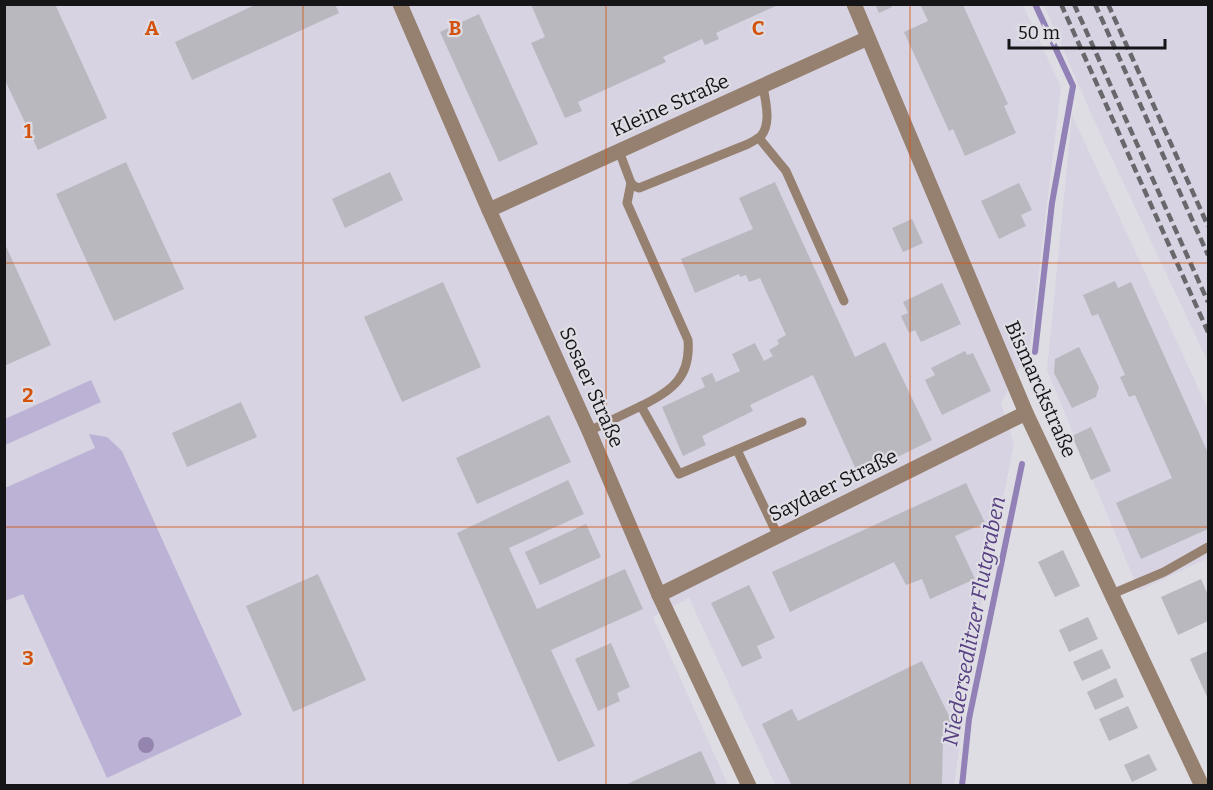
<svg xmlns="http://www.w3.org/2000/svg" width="1213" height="790" font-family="Bitter,serif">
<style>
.built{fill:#d7d3e2}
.green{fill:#bcb2d5}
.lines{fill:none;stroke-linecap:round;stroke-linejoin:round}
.stream{stroke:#9181b7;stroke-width:6}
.building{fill:#b9b8bf}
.service{stroke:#96806f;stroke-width:9}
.minor{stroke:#96806f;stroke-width:15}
.rail{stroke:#68676b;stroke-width:4.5;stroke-dasharray:9 4.5;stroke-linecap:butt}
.tree{fill:#9385ad}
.grid{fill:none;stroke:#d3520d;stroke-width:1.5;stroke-opacity:0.55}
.labels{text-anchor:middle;stroke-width:4.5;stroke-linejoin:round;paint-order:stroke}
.street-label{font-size:20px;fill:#151417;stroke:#dfdde4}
.water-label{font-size:21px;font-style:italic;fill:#563e82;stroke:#dfdde4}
.grid-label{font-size:20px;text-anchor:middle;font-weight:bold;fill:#d3520d;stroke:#dfdde4;stroke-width:4.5;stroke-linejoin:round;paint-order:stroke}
</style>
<rect width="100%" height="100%" fill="#dfdde4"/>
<g class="built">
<path d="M5,5H1023L1061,87L1030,347L1001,403L1014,444L974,642L954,785H775L689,598L653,617L728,785L5,786Z"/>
<path d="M1044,5H1208V362L1093,118Z"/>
<path d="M1072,115L1208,409V558L1139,591L1047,370Z"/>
</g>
<g class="green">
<path d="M91,380L101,402L5,445V419Z"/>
<path d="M89,434L107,437L122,451L242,715L107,778L23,594L5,601V488L95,448Z"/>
</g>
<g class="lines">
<g class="stream">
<path d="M1035,352L1052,203L1073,86L1035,4"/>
<path d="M962,786L969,719L1022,464"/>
</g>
</g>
<g class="building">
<path d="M4,4H55L107,118L38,150L4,78Z"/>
<path d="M257,4H335L339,13L192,80L175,42Z"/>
<path d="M531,4H780L716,33L719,39L705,45L702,39L663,57L666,62L578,102L582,111L565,118L531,43L545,37Z"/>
<path d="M875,4H891L892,7L879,13Z"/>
<path d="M920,4L963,5L1008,104L1004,106L1016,133L965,156L953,129L949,131L904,32L928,21Z"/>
<path d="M479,14L538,144L499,162L440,32Z"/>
<path d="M126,162L184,289L114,321L56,194Z"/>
<path d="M390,172L403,200L345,228L332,199Z"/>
<path d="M775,182L855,357L885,342L932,440L859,476L813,375L750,405L753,411L702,436L706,445L683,456L662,407L705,387L701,378L712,373L716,382L740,371L732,354L755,343L764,361L773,356L769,350L779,344L777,340L786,335L760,278L749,282L746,275L740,277L739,274L695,293L681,259L753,229L739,198Z"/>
<path d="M1019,183L1032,210L1021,215L1026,226L999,239L981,201Z"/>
<path d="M912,219L923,243L903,252L892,228Z"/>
<path d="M4,242L51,345L4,366Z"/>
<path d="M1115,281L1118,288L1131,282L1208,453V529L1141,559L1116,503L1172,478L1135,395L1129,397L1120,377L1125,375L1098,314L1092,316L1083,295Z"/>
<path d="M443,282L481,367L402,402L364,317Z"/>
<path d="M942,283L961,324L921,342L915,330L909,333L901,316L908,313L903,302Z"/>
<path d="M1079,347L1099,387L1096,397L1072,408L1054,373L1055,359Z"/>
<path d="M965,351L967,355L973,353L991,391L942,415L925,380L935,375L931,368Z"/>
<path d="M241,402L257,437L187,467L172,433Z"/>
<path d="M549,415L571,462L477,504L456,458Z"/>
<path d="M1091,427L1111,471L1091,480L1072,436Z"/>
<path d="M568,480L584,514L509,548L537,609L625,569L643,609L551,650L595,746L558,762L457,533Z"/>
<path d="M966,483L985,523L955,536L975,579L930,599L922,579L906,585L894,562L790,612L772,572Z"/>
<path d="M586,524L601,557L540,585L525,552Z"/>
<path d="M1063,550L1080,586L1055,597L1038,562Z"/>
<path d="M318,574L366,680L293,712L246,606Z"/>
<path d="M1201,579L1208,595V621L1178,635L1161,597Z"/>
<path d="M749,585L775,638L757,646L762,658L742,667L711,603Z"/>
<path d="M1088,617L1098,639L1069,652L1059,630Z"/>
<path d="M611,643L630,687L617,693L620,701L598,711L575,659Z"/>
<path d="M1102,649L1111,668L1082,681L1073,662Z"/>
<path d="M1208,651V699L1190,659Z"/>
<path d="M922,661L955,728L943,734L942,786H792L762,724L792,709L798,721Z"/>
<path d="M1116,678L1124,697L1095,710L1087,692Z"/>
<path d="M1128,706L1138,728L1109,741L1099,719Z"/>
<path d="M701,751L717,786H623L649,774Z"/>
<path d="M1149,754L1157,770L1132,782L1124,765Z"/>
</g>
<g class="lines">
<g class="service">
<path d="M759,138L786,171L844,301"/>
<path d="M619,151L631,183L634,186L639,188L748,144C752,142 757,139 761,136C772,123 765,100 763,86"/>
<path d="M631,183L627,203L688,340C691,377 672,391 641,406"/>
<path d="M589,431L641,406L679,474L802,422"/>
<path d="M737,450L778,536"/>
<path d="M1112,594L1164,572L1208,547"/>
</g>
<g class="minor">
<path d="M400,4L489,210L589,431L659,595L749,786"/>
<path d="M854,4L1026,413L1202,786"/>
<path d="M489,210L868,38"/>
<path d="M659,595L1026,413"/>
</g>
<g class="rail">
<path d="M1061,4L1208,332"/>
<path d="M1074,4L1208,302"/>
<path d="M1095,4L1208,255"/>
<path d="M1108,4L1208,226"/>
</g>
</g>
<circle class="tree" cx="146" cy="745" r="8"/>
<path class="grid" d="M303,4V786M606,4V786M910,4V786M4,263H1208M4,527H1208"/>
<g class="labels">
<g class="street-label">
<text transform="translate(670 105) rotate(-24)" y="7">Kleine Straße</text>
<text transform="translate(592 387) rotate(66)" y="7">Sosaer Straße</text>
<text transform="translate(1041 389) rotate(66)" y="7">Bismarckstraße</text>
<text transform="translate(833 485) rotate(-26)" y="7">Saydaer Straße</text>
</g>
<g class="water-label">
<text transform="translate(974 621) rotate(-79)" y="7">Niedersedlitzer Flutgraben</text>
</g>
</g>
<g class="grid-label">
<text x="152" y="35">A</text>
<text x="455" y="35">B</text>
<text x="758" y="35">C</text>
<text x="28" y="138">1</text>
<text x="28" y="402">2</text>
<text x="28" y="665">3</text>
</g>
<rect width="1213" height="790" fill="none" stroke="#151417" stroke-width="12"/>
<path d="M1009 39v9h156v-9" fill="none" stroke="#151417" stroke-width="3"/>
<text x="1018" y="39" font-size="18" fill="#151417" stroke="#dfdde4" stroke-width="4.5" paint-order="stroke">50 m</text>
</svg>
